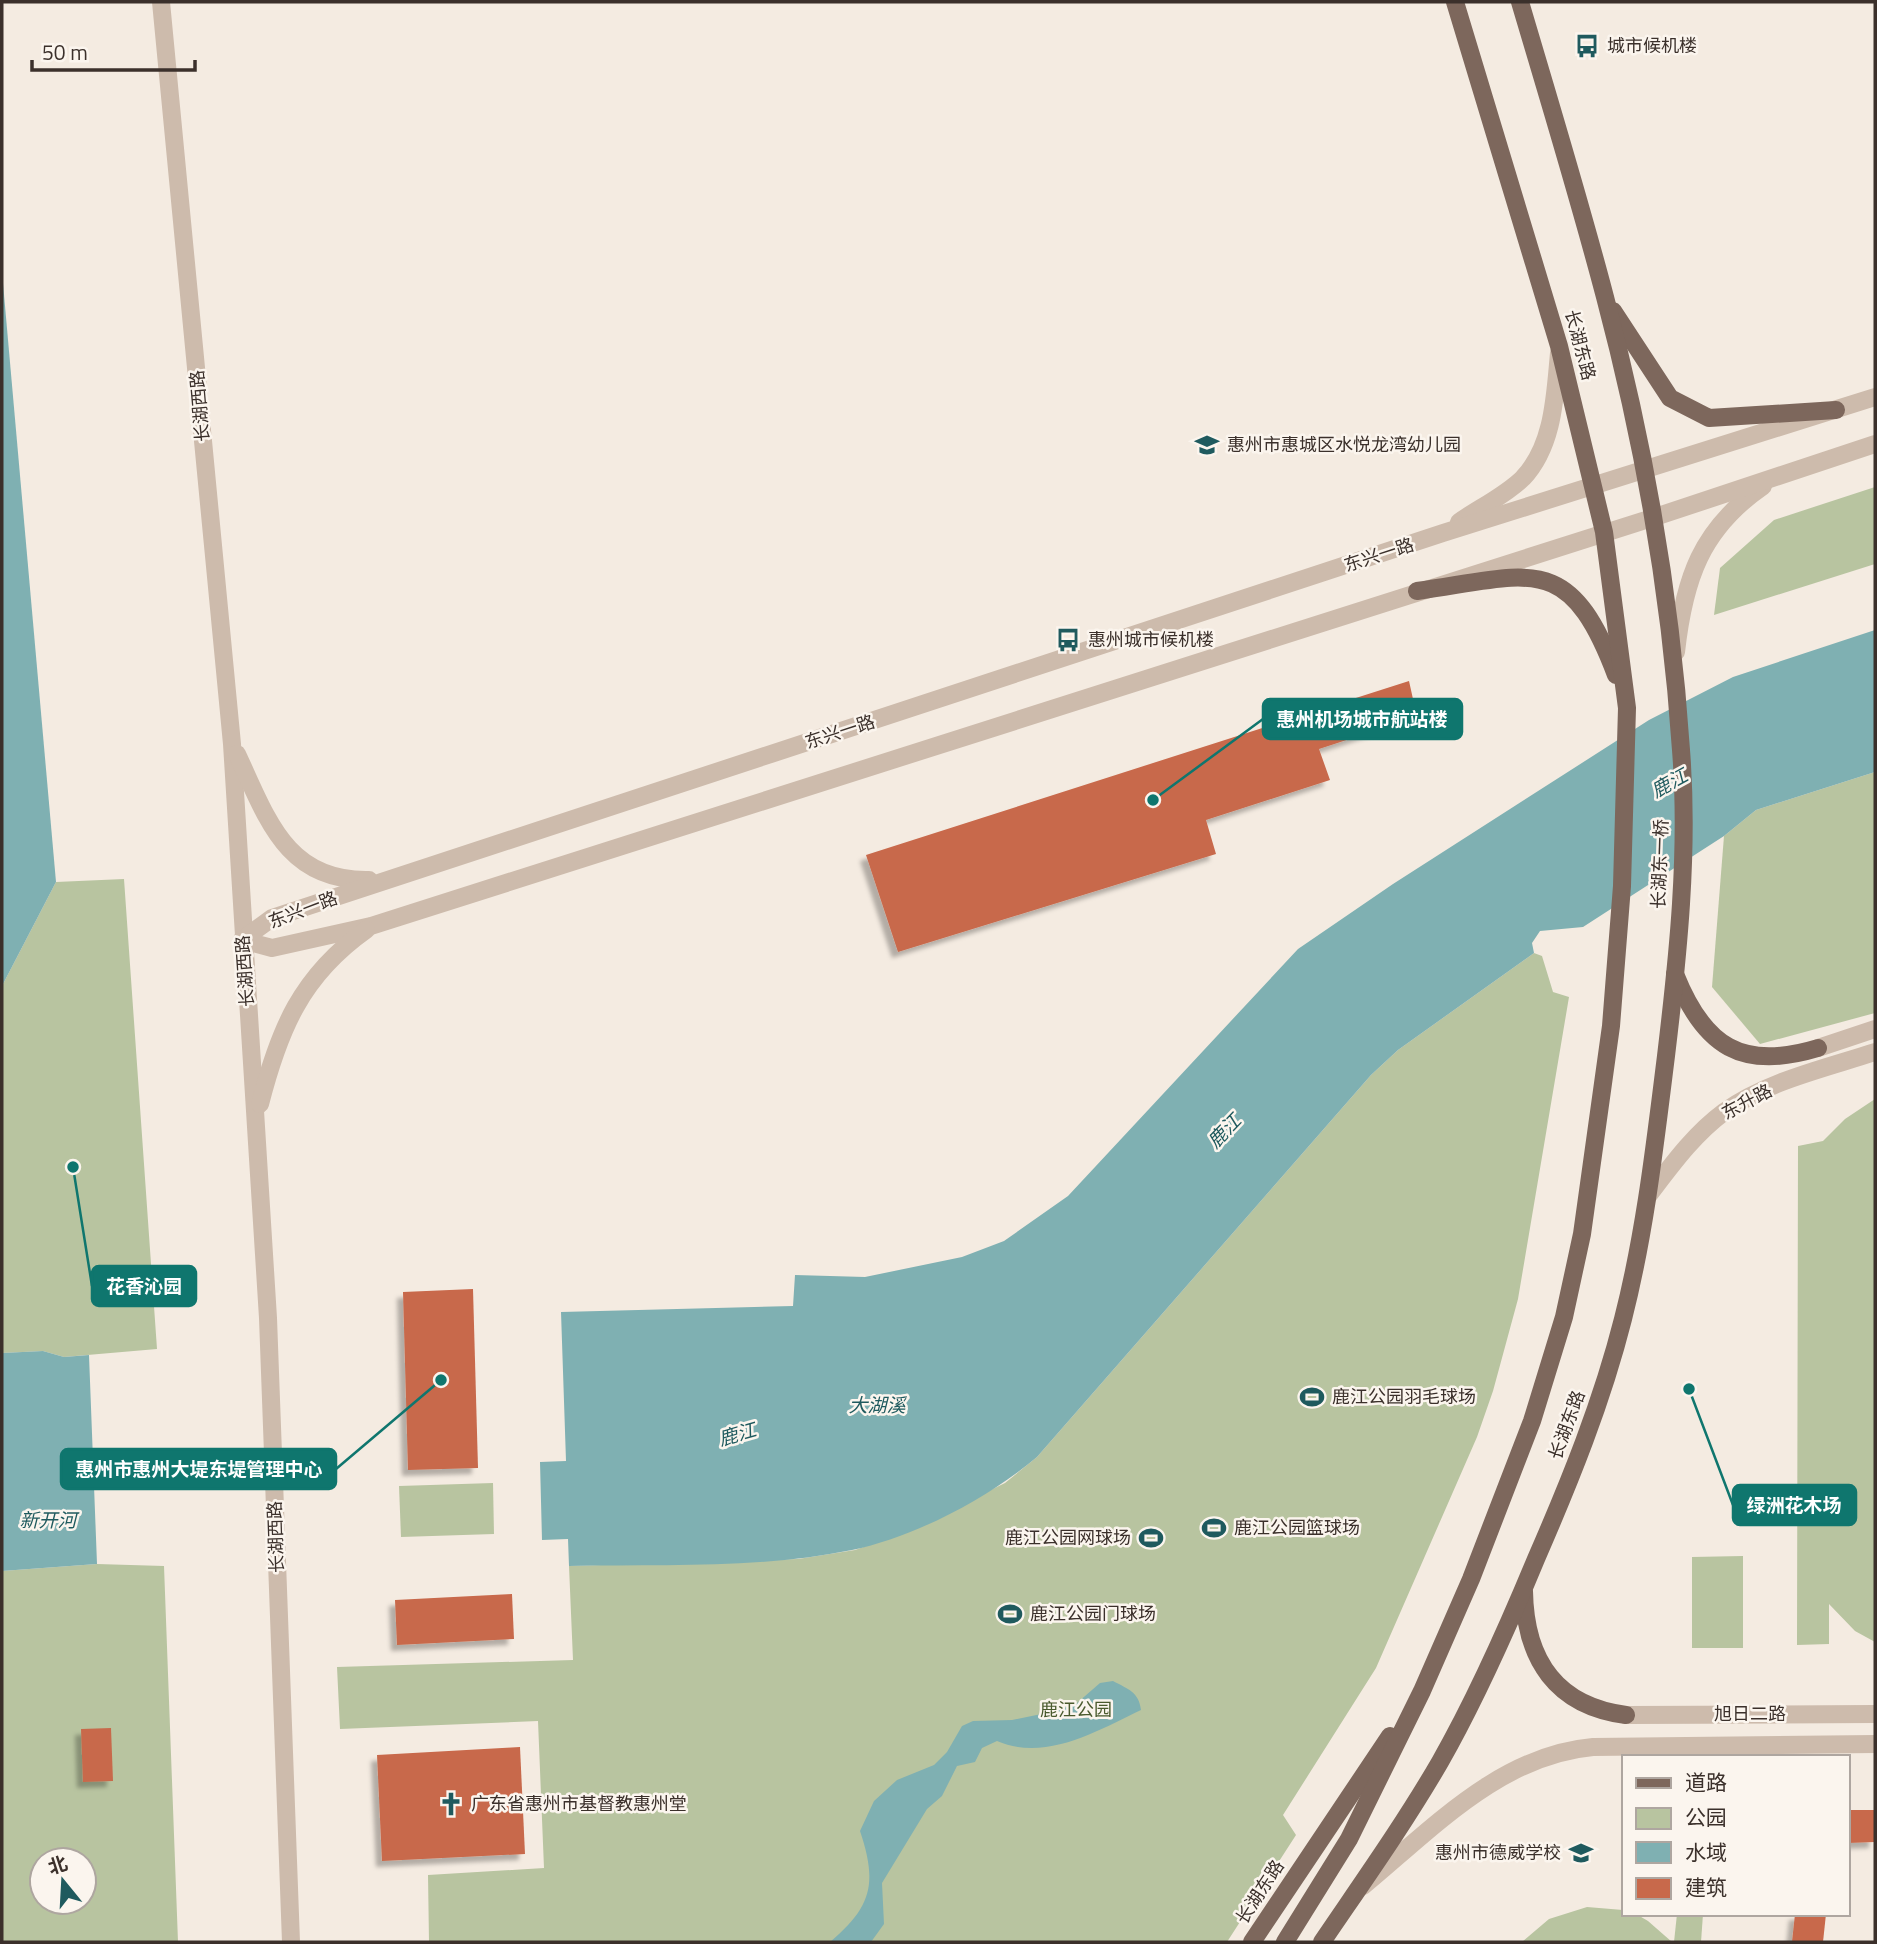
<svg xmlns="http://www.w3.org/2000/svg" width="1877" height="1944" font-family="'Titillium Web','Noto Sans SC',sans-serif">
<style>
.green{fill:#b8c4a0;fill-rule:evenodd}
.water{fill:#7fb0b2}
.building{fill:#c8694b;filter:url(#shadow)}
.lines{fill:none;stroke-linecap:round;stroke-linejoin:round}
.minor{stroke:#cdbbac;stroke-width:18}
.tertiary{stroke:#cdbbac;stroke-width:18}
.primary{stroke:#7d675c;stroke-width:18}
.labels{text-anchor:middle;stroke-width:5;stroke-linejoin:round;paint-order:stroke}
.poi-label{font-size:18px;fill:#3b302b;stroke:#fbf5ee;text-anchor:start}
.street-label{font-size:18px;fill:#3b302b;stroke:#fbf5ee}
.park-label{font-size:18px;fill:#4a5a2e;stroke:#fbf5ee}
.water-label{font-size:19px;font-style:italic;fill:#1f5a5e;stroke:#fbf5ee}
.leader{fill:none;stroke:#0f766e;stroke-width:2.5}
.callout-dot{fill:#0f766e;stroke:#fbf5ee;stroke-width:2.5}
.callout{fill:#0f766e;stroke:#0f766e;stroke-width:2.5}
.callout-label{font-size:19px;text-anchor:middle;font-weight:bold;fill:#fff}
</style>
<defs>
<filter id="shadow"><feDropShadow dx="-6" dy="6" stdDeviation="2" flood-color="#0004"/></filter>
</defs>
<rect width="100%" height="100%" fill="#f4ebe1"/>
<g class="green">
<path d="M1875,487V564L1714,615L1720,568L1774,520Z"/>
<path d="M1875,772V1013L1760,1044L1712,987L1724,836L1756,810Z"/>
<path d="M124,879L157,1349L64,1357L43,1351L2,1353V986L56,882Z"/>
<path d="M1534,953L1542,956L1553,992L1569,997L1518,1299L1493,1391L1477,1437L1376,1668L1283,1815L1296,1835L1227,1942H429L428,1875L544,1868L538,1721L340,1729L337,1667L573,1660L569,1566L798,1559L855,1550L901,1534L1005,1483L1037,1457L1371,1075L1398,1050Z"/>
<path d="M1875,1099V1642L1855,1631L1829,1604V1644L1797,1645L1798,1146L1823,1141L1845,1119Z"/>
<path d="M493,1483L494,1534L401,1537L399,1486Z"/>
<path d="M1743,1556V1648H1692V1557Z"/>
<path d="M97,1564L164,1566L178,1942H2V1571ZM42,1860H84V1902H42Z"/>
<path d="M1587,1907L1623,1910V1914H1636L1648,1921L1672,1942H1522L1549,1919Z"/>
<path d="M1677,1914H1703L1701,1942H1674Z"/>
</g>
<g class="water">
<path d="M2,272L56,882L2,986Z"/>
<path d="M1875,630V772L1756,810L1724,836L1583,927L1540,931L1532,943L1534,953L1398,1050L1371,1075L1037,1457C988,1498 915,1537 852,1550C760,1569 662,1564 569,1566L568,1539L542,1540L540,1462L566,1461L561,1312L793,1306L795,1275L865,1277L962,1257L1004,1241L1068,1196L1298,949L1393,884L1649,720L1733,677Z"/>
<path d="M43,1351L64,1357L89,1355L97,1564L2,1571V1353Z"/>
<path d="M1113,1681C1128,1689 1139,1692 1141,1710C1097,1731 1046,1762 997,1741L982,1748L975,1762L957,1766L942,1796L927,1809L882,1883L884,1924L871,1942H830C873,1906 877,1882 860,1831L874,1801L897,1780L934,1765L947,1752L962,1726L973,1721L1012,1720L1051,1712L1077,1703L1100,1683Z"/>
</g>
<g class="building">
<path d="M1409,681L1417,717L1319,749L1330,780L1206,820L1216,854L898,952L866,855Z"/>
<path d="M473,1289L478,1468L408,1470L403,1292Z"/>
<path d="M512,1594L514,1639L397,1645L395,1600Z"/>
<path d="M111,1728L113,1781L83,1782L81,1729Z"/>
<path d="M520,1747L525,1854L382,1861L377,1755Z"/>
<path d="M1847,1810H1875V1842L1847,1843Z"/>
<path d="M1795,1914H1826L1823,1942H1792Z"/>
</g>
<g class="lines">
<g class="minor">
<path d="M1818,1048L1875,1029"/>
<path d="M1648,1196C1671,1166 1693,1135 1724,1112C1767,1081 1826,1068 1875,1052"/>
</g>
<g class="tertiary">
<path d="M161,2L232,744L268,1318L291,1942"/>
<path d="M1459,522C1479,508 1506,495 1523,478C1554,445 1555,395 1559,353"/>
<path d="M1676,652C1684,579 1701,529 1763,486"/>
<path d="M237,754C267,818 286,882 369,880"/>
<path d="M242,940L272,918L1443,533L1875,397"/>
<path d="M242,940L272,948L371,926L1652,518L1875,444"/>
<path d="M260,1104C279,1030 301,976 366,930"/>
<path d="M1626,1715L1875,1714"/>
<path d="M1363,1886C1431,1830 1500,1755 1593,1747L1875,1744"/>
</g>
<g class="primary">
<path d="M1613,311L1670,398L1709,418L1836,410"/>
<path d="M1417,591C1531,575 1569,550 1616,675"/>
<path d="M1675,974C1704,1047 1742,1071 1818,1048"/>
<path d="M1524,1591C1525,1659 1556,1706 1626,1715"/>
<path d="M1252,1942L1390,1736"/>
<path d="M1285,1942L1349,1839L1422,1691L1471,1579L1532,1421L1564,1317L1582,1234L1611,1026L1622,886L1627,708L1604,532L1559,346L1455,2"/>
<path d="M1322,1942C1362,1883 1404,1824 1440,1762C1477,1697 1507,1629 1536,1559C1570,1481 1602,1402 1623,1319C1645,1233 1655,1144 1666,1056C1678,956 1689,852 1681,750C1671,598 1644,444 1605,297C1579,198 1549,100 1520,2"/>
</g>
</g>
<defs>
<g id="bus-bare" transform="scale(1.89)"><path d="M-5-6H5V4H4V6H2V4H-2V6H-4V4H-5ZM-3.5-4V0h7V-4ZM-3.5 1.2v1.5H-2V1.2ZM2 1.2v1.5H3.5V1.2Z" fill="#1f5a5e" stroke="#fbf5ee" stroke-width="2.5" paint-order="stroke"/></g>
<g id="school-bare" transform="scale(1.89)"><path d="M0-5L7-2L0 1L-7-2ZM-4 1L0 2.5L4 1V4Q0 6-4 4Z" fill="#1f5a5e" stroke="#fbf5ee" stroke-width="2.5" paint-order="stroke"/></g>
<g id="stadium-bare" transform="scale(1.89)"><path d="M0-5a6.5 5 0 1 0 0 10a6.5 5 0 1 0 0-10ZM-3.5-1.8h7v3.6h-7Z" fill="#1f5a5e" stroke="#fbf5ee" stroke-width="2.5" paint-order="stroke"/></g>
<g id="church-bare" transform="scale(1.89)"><path d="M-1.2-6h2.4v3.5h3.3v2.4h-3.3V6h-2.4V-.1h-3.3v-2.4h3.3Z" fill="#1f5a5e" stroke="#fbf5ee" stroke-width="2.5" paint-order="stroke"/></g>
</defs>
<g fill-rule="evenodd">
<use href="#bus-bare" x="1587" y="46"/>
<use href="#school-bare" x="1207" y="445"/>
<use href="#bus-bare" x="1068" y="640"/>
<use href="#stadium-bare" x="1312" y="1397"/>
<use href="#stadium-bare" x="1214" y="1528"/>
<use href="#stadium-bare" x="1151" y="1538"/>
<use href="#stadium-bare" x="1010" y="1614"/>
<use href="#church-bare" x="451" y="1804"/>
<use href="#school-bare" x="1581" y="1853"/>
</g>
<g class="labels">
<g class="poi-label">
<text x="1607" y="52">城市候机楼</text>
<text x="1227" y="451">惠州市惠城区水悦龙湾幼儿园</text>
<text x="1088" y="646">惠州城市候机楼</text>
<text x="1332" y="1403">鹿江公园羽毛球场</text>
<text x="1234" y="1534">鹿江公园篮球场</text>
<text x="1131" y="1544" text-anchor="end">鹿江公园网球场</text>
<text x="1030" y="1620">鹿江公园门球场</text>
<text x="471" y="1810">广东省惠州市基督教惠州堂</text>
<text x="1561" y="1859" text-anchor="end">惠州市德威学校</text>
</g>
<g class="street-label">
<text transform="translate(1580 345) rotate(75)" y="6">长湖东路</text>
<text transform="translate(200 406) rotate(-95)" y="6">长湖西路</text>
<text transform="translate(1379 555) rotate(-18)" y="6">东兴一路</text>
<text transform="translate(840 732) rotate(-18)" y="6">东兴一路</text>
<text transform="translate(1660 864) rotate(-88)" y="6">长湖东一桥</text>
<text transform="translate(303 910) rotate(-21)" y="6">东兴一路</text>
<text transform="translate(245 971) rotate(-94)" y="6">长湖西路</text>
<text transform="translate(1747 1102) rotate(-28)" y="6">东升路</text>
<text transform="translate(1567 1425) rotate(-70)" y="6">长湖东路</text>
<text transform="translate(276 1537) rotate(-92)" y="6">长湖西路</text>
<text x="1750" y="1720">旭日二路</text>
<text transform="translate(1260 1892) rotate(-57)" y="6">长湖东路</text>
</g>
<g class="park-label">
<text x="1076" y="1716">鹿江公园</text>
</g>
<g class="water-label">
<text transform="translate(1669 783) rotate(-29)" y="7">鹿江</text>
<text transform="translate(1224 1131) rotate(-46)" y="7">鹿江</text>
<text x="877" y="1412">大湖溪</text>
<text transform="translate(737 1434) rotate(-16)" y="7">鹿江</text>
<text x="48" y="1527">新开河</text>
</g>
</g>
<path class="leader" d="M1153 800L1263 719M73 1167L92 1286M441 1380L336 1469M1689 1389L1733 1505"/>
<g class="callout-dot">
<circle cx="1153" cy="800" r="7"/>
<circle cx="73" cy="1167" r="7"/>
<circle cx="441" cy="1380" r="7"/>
<circle cx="1689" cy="1389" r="7"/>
</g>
<g class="callout">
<rect x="1263" y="699" width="199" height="40" rx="7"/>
<rect x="92" y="1266" width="104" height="40" rx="7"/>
<rect x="61" y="1449" width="275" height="40" rx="7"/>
<rect x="1733" y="1485" width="123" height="40" rx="7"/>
</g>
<g class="callout-label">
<text x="1362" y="726">惠州机场城市航站楼</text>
<text x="144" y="1293">花香沁园</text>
<text x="199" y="1476">惠州市惠州大堤东堤管理中心</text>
<text x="1794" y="1512">绿洲花木场</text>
</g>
<rect width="1877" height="1944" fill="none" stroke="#3b302b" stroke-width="7"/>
<rect x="1622" y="1755" width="228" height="161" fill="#fbf5ee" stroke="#aea6a0" stroke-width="2"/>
<rect x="1636" y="1778" width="35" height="10" fill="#7d675c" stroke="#aea6a0" stroke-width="2"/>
<text x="1685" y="1790" font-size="21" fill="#3b302b">道路</text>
<rect x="1636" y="1808" width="35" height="21" fill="#b8c4a0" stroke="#aea6a0" stroke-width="2"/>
<text x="1685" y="1825" font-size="21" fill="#3b302b">公园</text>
<rect x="1636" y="1842" width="35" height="21" fill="#7fb0b2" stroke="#aea6a0" stroke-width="2"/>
<text x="1685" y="1860" font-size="21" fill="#3b302b">水域</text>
<rect x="1636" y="1878" width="35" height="21" fill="#c8694b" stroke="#aea6a0" stroke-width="2"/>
<text x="1685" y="1895" font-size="21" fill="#3b302b">建筑</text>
<g transform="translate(63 1881) rotate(342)"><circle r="33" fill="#fbf5ee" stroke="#aea6a0" stroke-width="2"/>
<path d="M0-5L12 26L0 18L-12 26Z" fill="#1f5a5e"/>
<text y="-10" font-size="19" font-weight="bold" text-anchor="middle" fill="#3b302b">北</text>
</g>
<path d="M32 60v10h163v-10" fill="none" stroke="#3b302b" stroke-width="3.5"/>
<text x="42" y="60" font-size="21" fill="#3b302b" stroke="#fbf5ee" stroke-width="5" paint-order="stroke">50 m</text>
</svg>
